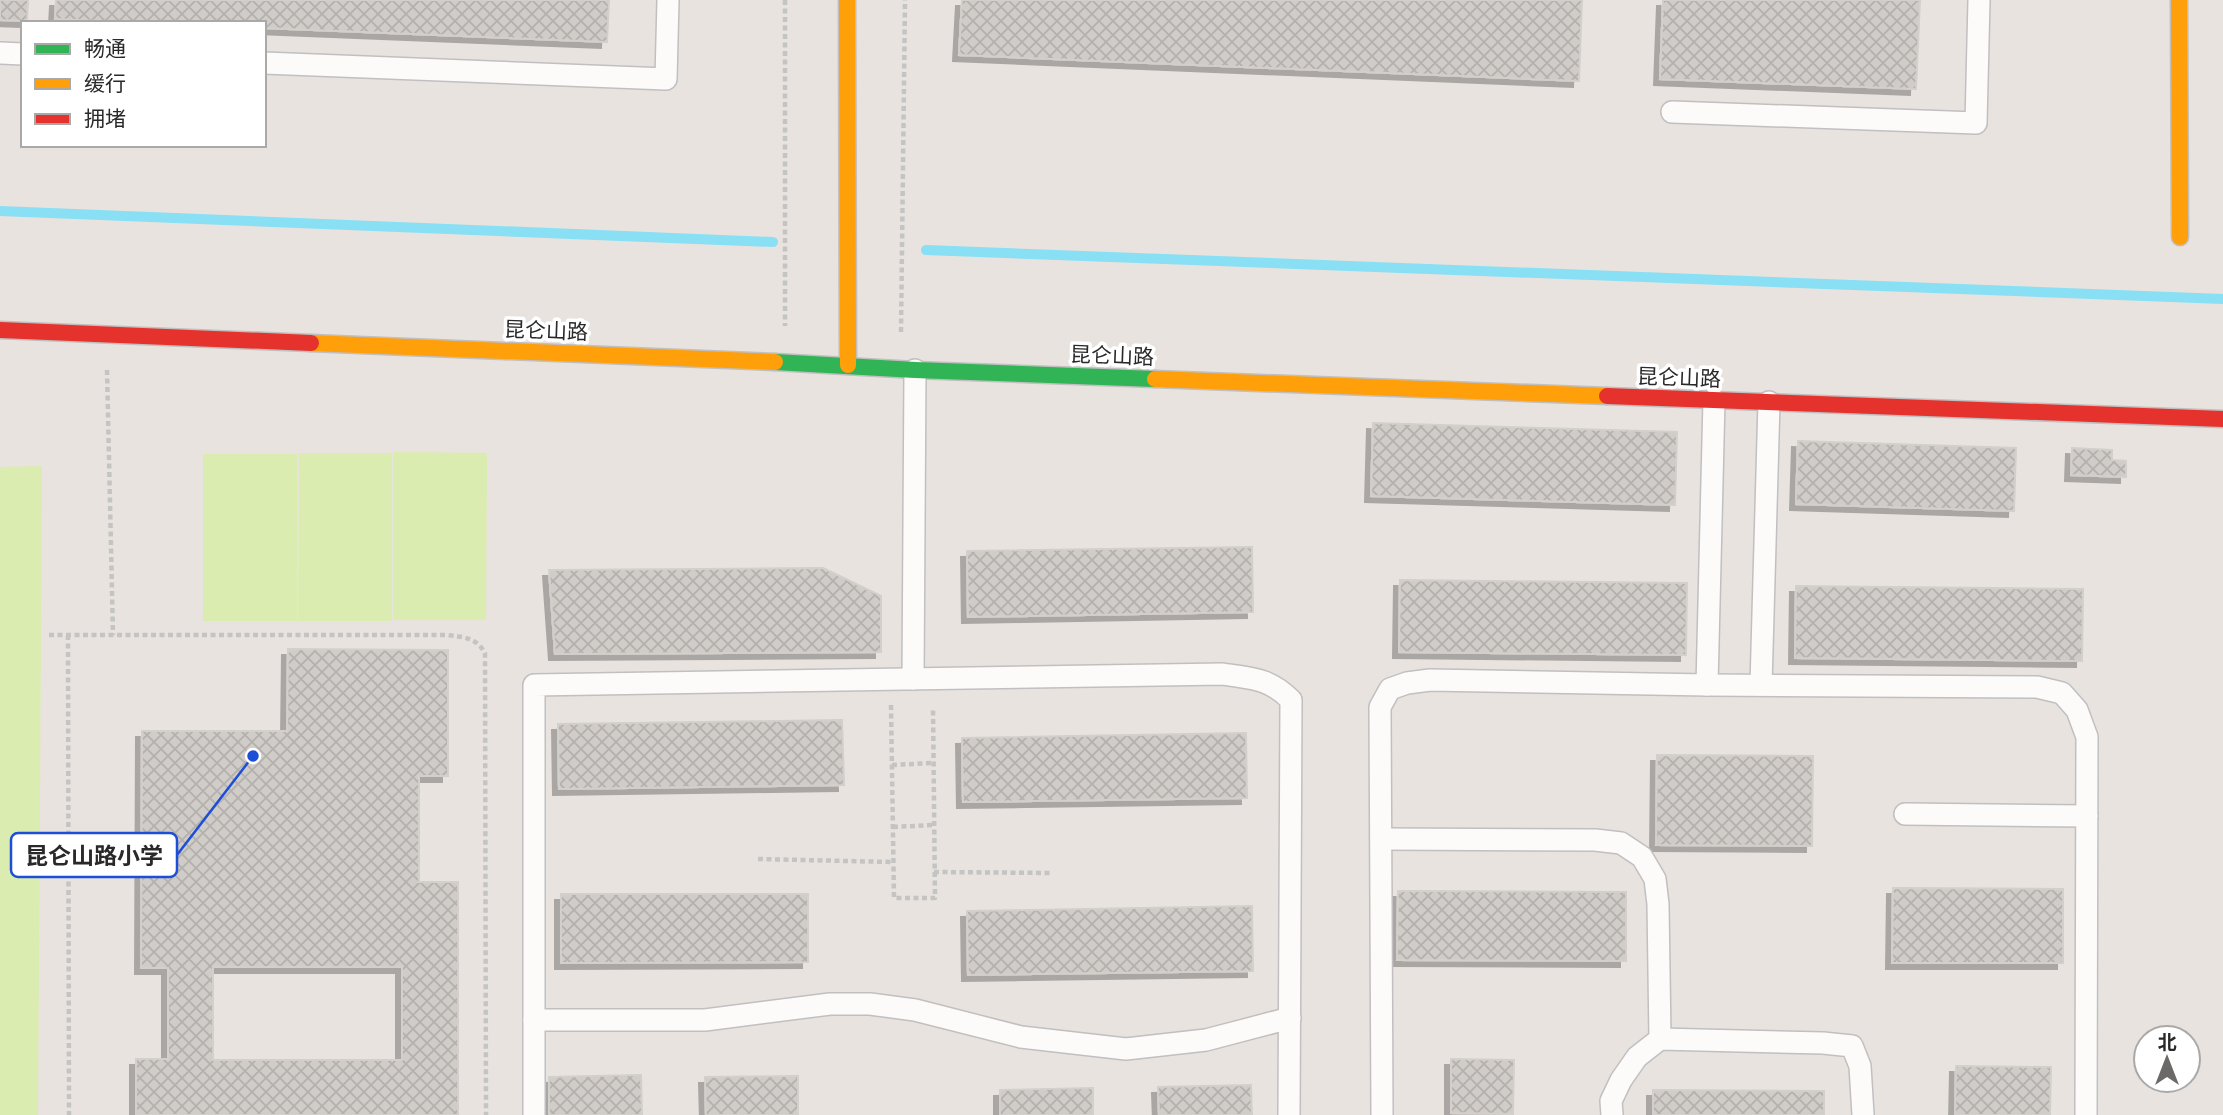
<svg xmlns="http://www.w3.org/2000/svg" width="2223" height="1115" font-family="Ubuntu,'Noto Sans SC',sans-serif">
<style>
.pitch{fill:#daecaf}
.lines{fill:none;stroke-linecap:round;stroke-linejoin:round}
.stream{stroke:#89dff3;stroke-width:10}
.building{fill:url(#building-cross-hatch);stroke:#d3cfca;stroke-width:2;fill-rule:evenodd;filter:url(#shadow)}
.lane-casing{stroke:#c1bfc0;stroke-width:24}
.fast-casing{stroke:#c1bfc0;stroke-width:19}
.slow-casing{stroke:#c1bfc0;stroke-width:19}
.jam-casing{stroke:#c1bfc0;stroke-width:19}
.path{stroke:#c4c4c3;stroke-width:4.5;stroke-dasharray:5 3.5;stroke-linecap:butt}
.lane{stroke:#fcfbfa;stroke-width:21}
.fast{stroke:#30b455;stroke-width:16}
.slow{stroke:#ff9f0a;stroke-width:16}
.jam{stroke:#e5322d;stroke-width:16}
.labels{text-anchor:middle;stroke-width:7;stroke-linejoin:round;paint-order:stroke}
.street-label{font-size:21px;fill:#292929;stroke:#fff}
.leader{fill:none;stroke:#1d4ed8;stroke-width:2.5}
.callout-dot{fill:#1d4ed8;stroke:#fff;stroke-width:2.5}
.callout{fill:#fff;stroke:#1d4ed8;stroke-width:2.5}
.callout-label{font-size:23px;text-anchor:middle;font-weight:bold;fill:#292929}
</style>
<defs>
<pattern id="building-cross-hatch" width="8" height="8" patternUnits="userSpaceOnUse" patternTransform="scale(1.75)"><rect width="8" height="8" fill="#d0cdc9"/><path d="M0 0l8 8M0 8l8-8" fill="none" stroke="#b3b0ad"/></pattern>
<filter id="shadow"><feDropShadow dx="-6" dy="6" stdDeviation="0" flood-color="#0004"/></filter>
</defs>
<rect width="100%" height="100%" fill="#e8e3de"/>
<g class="pitch">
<path d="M393,452L487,453L486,620H393Z"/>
<path d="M299,453H392V621H298Z"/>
<rect x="203" y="454" width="94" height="167"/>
<path d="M42,466L38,1115H0V467Z"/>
</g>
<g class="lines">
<g class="stream">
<path d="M0,211L773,242"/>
<path d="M926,250L2223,299"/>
</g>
</g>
<g class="building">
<path d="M0,0H28L27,21L0,20Z"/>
<path d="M56,0H609L607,42L264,28V23H142L55,19Z"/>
<path d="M962,0H1582L1579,81L959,55Z"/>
<path d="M1663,0H1920L1916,89L1660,79Z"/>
<path d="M1373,423L1677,432L1675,505L1371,496Z"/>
<path d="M1798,441L2016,448L2014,511L1796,504Z"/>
<path d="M2072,448L2112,450V460L2126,461V477L2071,475Z"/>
<path d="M1252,547L1253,612L968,617L967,551Z"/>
<path d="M823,568L881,596V652L555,654L549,570Z"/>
<path d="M1400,580L1687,583L1686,655L1399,652Z"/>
<path d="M1796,586L2083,589L2082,661L1795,658Z"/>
<path d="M288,649L448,650V776H419V882H458V1115H136V1059H168V968H141L142,731H287ZM213,967H402V1060H213Z"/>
<path d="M842,720L844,785L559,789L558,724Z"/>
<path d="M1246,733L1247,798L963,802L962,738Z"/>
<path d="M1657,755L1813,756L1812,846L1656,845Z"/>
<path d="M1893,888L2063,889V963H1892Z"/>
<path d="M1398,891L1626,892V961L1397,960Z"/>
<path d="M561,894H808V962L561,963Z"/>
<path d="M1252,906L1253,971L968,975L967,911Z"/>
<path d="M1451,1059L1514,1060L1513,1114L1451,1113Z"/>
<path d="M1956,1066L2051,1067L2050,1115H1955Z"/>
<path d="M641,1075L642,1115H549V1077Z"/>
<path d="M798,1076V1115H706L705,1077Z"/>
<path d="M1251,1085L1252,1115H1159L1158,1087Z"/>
<path d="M1093,1088V1115H1000V1090Z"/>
<path d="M1653,1090L1824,1091V1115H1653Z"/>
</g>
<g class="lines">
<g class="lane-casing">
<g id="lane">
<path d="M0,53L23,54"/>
<path d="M264,63L666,79L668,0"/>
<path d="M1672,112L1976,123L1979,0"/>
<path d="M913,679L915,370"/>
<path d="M1707,685L1714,400"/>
<path d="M1761,685L1769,402"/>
<path d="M1905,814L2087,816"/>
<path d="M1381,839L1595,840L1621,843L1642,857L1655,879L1658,904L1660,1039"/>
<path d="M534,1020H705L830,1004H870L915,1010L1021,1037L1126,1049L1206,1040L1290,1018"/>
<path d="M534,1115V685L1223,674C1253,679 1269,678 1291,700L1289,1115"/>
<path d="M1382,1115L1380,707L1390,689L1407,683L1430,680L1707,685L2037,687L2062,693L2077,710L2087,737L2086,1115"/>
<path d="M1612,1115L1611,1101L1621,1080L1637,1057L1660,1039L1823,1043L1852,1046L1860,1066L1863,1115"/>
</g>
</g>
<g class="fast-casing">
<path id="fast" d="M775,362L915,370L1155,379"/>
</g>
<g class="slow-casing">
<g id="slow">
<path d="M847,0L848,365"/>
<path d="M2179,0L2180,237"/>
<path d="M311,343L775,362"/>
<path d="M1155,379L1607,396"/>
</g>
</g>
<g class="jam-casing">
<g id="jam">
<path d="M0,330L311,343"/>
<path d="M1607,396L2223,419"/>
</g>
</g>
<g class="path">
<path d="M785,0V326"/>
<path d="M901,332L905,0"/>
<path d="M107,370L113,635"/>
<path d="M49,635H446C463,637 476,637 485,653L486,1115"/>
<path d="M68,635L69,1115"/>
<path d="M891,705L894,898H935L933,707"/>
<path d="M892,765L933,763"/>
<path d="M893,827L934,825"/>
<path d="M758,859L893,862"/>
<path d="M934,872L1051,873"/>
</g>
<use href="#lane" class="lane"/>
<use href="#fast" class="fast"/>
<use href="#slow" class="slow"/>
<use href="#jam" class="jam"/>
</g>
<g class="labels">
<g class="street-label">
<text transform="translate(546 331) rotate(2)" y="7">昆仑山路</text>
<text transform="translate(1112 356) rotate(2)" y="7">昆仑山路</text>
<text transform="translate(1679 378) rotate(2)" y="7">昆仑山路</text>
</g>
</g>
<path class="leader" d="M253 756L177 855"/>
<circle class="callout-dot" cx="253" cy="756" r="7"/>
<rect class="callout" x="11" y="833" width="166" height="44" rx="7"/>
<g class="callout-label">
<text x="94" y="864">昆仑山路小学</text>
</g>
<rect x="21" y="21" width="245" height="126" fill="#ffffff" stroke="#a9a9a9" stroke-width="2"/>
<rect x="35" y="44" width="35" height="10" fill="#30b455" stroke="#a9a9a9" stroke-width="2"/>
<text x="84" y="56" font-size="21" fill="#292929">畅通</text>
<rect x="35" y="79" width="35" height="10" fill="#ff9f0a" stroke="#a9a9a9" stroke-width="2"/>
<text x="84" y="91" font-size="21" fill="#292929">缓行</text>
<rect x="35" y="114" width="35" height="10" fill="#e5322d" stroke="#a9a9a9" stroke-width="2"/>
<text x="84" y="126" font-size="21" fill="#292929">拥堵</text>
<g transform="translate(2167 1059)"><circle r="33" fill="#ffffff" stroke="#a9a9a9" stroke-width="2"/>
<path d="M0-5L12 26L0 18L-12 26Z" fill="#6c6a68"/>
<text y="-10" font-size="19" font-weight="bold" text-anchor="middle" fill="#292929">北</text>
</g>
</svg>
